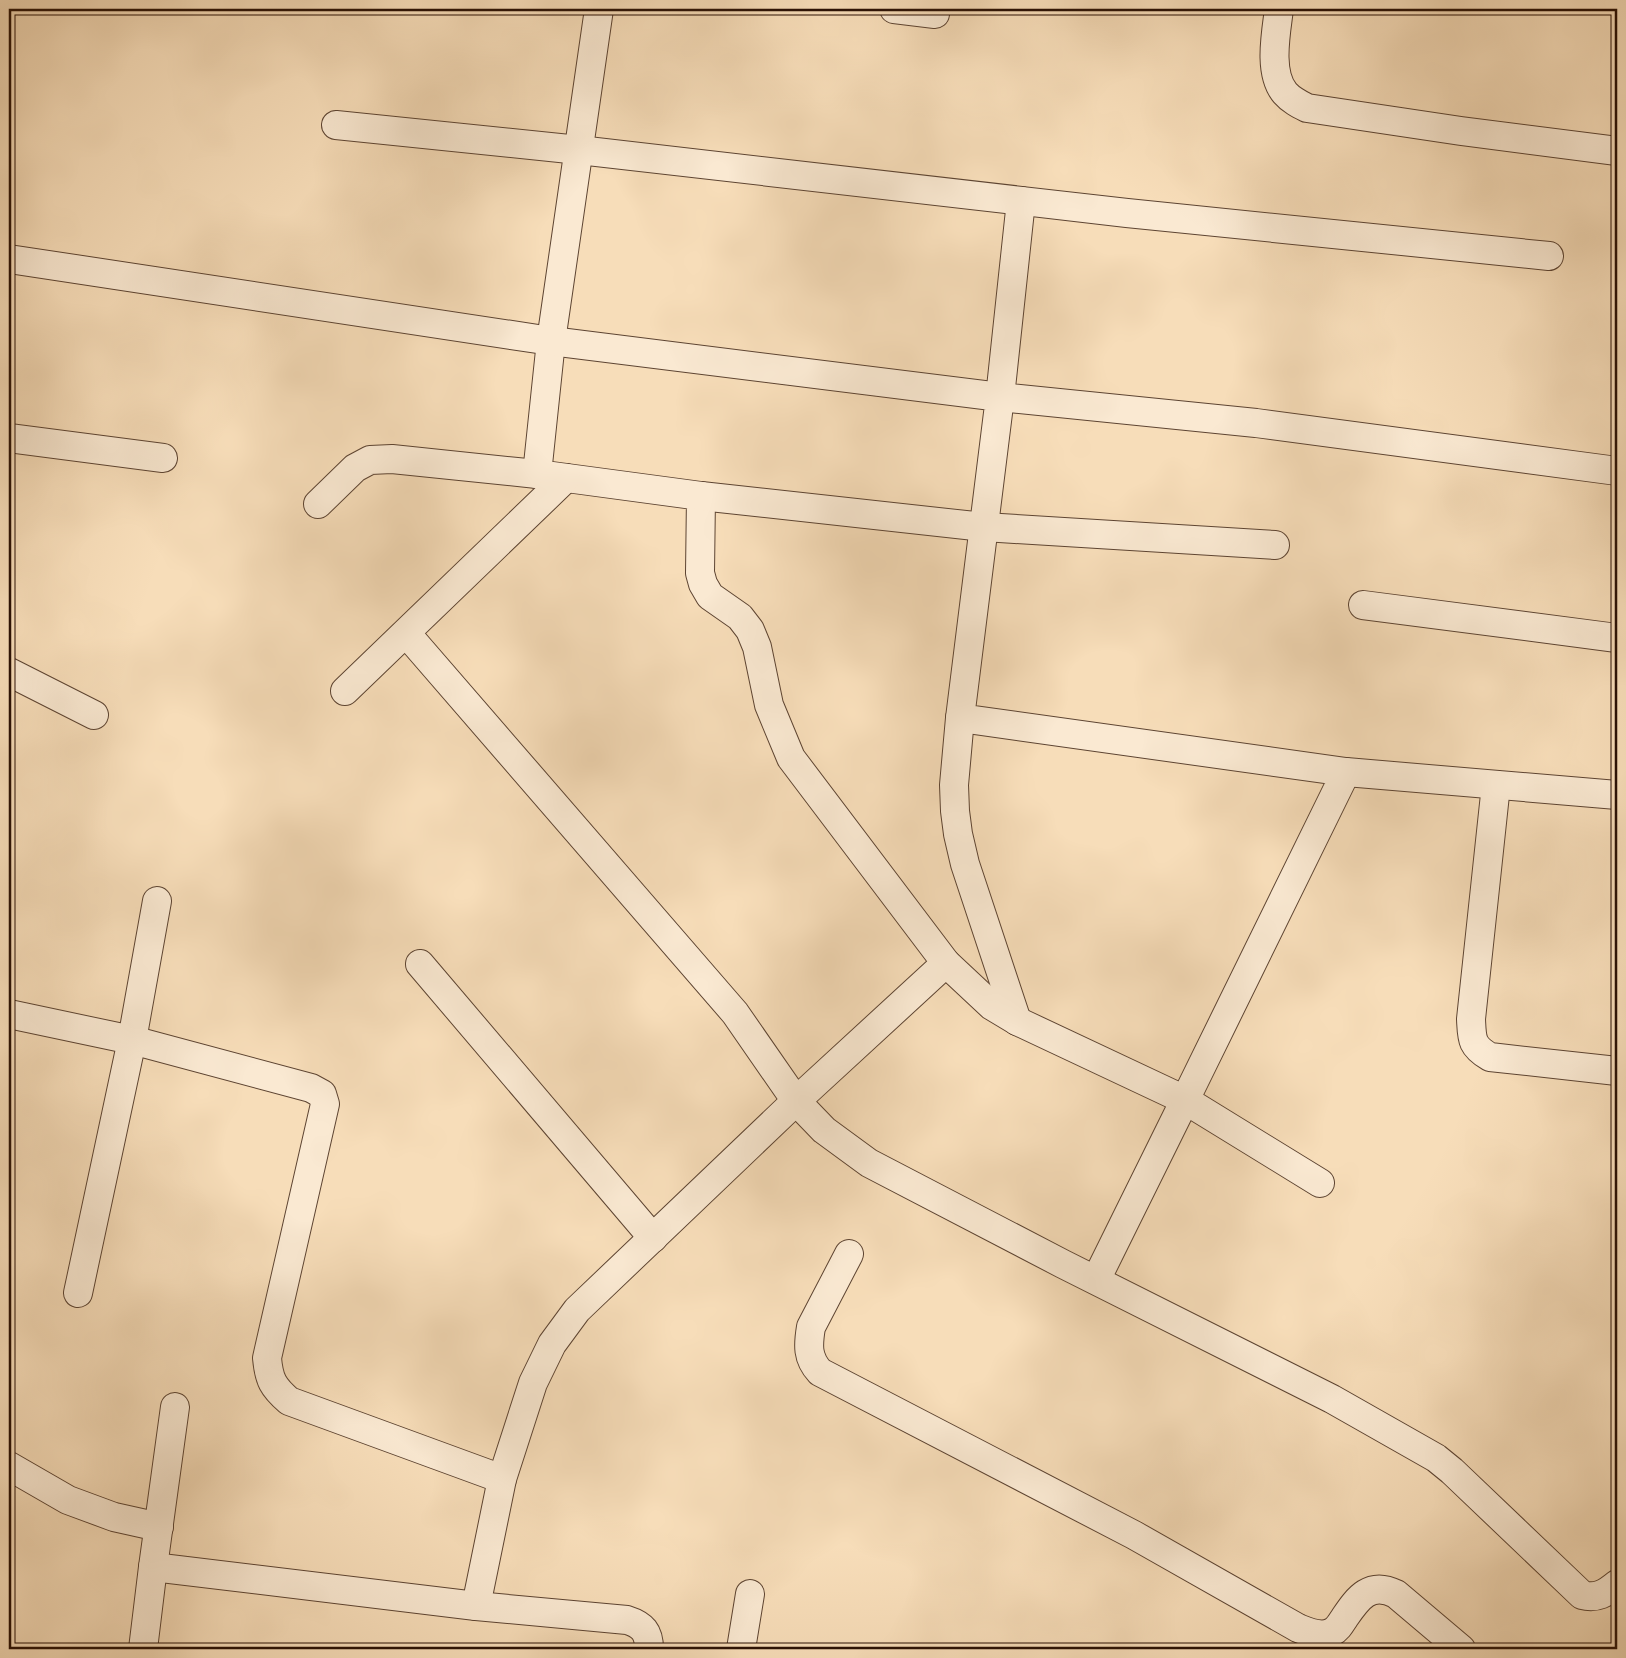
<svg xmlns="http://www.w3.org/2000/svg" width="1626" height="1658" font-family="Vollkorn,serif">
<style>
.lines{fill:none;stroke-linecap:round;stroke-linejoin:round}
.minor-casing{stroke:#5d4432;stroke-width:30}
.minor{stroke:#fae9d2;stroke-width:28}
</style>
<rect width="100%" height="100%" fill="#f7ddb9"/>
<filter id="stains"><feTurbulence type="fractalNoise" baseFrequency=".004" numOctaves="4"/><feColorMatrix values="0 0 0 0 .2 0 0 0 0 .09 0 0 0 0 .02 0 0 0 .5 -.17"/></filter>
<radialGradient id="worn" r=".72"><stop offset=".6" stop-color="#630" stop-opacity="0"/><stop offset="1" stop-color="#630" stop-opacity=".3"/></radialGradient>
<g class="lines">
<g class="minor-casing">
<g id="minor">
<path d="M599,9L551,341L537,474L701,496L700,573L703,584L710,596L740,617L750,630L757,647L769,705L791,758L946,963L992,1006L1017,1021L1185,1100L1096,1280"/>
<path d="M894,9L935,14"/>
<path d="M1279,9C1276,33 1268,73 1285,93C1291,100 1299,104 1307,108L1461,131L1617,151"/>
<path d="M336,125L579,150L1127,213L1549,256"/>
<path d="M1021,201L1000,397L1256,423L1617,471"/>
<path d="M9,259L551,341L1000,397L960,718L1346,772L1185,1100L1320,1183"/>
<path d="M9,438L163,458"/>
<path d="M701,496L984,527L1275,545"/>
<path d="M318,504L355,468L370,460L392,459L537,474"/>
<path d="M1363,605L1617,638"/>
<path d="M406,633L735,1013L796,1101L824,1130L869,1163L1063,1264L1332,1399L1436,1458L1452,1471L1582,1595C1597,1599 1606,1593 1617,1584"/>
<path d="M9,672L94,715"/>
<path d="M345,691L566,478"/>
<path d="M960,718L954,785L955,811L958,834L965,864L1017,1021"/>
<path d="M1346,772L1617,795"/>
<path d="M1496,785L1471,1019C1472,1039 1471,1046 1490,1057L1617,1071"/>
<path d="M420,964L653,1238"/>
<path d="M9,1014L132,1040L311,1088L322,1094L325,1104L267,1358C269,1380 273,1387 289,1401L502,1479"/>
<path d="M849,1254L811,1327C808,1345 807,1358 820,1372L1134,1535L1298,1628C1308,1632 1321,1638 1332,1632C1338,1629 1341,1623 1345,1617C1358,1598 1370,1581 1396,1594L1461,1649"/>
<path d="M78,1293L132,1040L157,901"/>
<path d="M9,1466L68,1500L114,1517L159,1527"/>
<path d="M153,1567L476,1606L627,1620C643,1625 649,1632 649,1649"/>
<path d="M476,1606L502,1479L533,1383L552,1344L577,1310L796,1101L946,963"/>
<path d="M143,1649L153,1567L175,1407"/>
<path d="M741,1649L750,1594"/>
</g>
</g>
<use href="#minor" class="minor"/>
</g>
<rect width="1626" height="1658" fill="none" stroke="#f7ddb9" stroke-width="30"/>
<rect x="10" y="10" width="1606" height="1638" fill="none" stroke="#2a1105" stroke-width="2.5"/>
<rect x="15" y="15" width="1596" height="1628" fill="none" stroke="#2a1105"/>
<rect width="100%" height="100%" filter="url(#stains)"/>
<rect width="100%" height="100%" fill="url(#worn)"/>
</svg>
